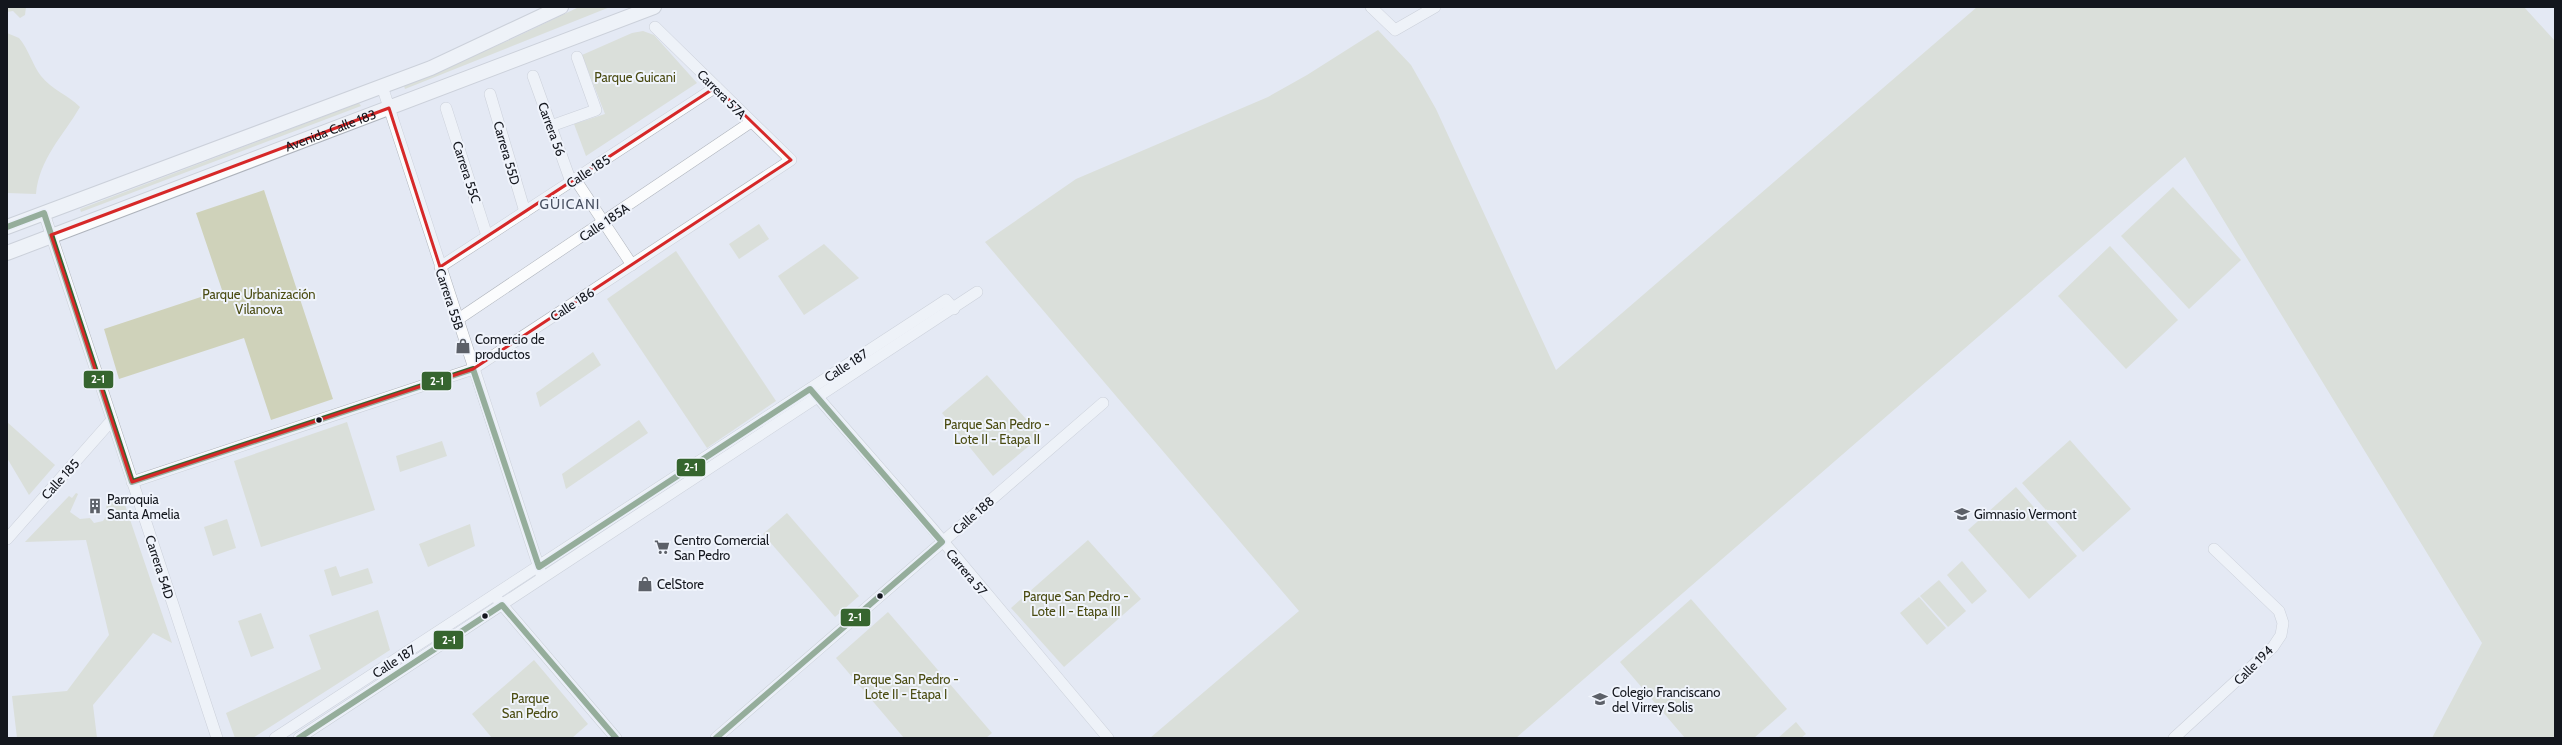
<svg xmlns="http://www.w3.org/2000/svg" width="2562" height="745" font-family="Cabin,sans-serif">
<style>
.green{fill:#cfd2ba}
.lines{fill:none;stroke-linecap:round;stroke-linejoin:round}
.minor-casing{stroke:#aeb3bb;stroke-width:12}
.major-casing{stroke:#aeb3bb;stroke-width:16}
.minor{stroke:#fbfcfd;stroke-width:11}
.major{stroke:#fbfcfd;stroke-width:14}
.bus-1-casing{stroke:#f0f4fc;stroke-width:9}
.bus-1{stroke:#36652f;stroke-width:6}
.marked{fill:none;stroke:#d62828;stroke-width:3;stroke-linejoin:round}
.bus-dot{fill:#13161d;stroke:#f0f4fc;stroke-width:1.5}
.labels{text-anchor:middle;stroke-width:4;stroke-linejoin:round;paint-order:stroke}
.park-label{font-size:13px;fill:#4a4b11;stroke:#f0f4fc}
.street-label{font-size:13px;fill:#13161d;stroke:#f0f4fc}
.poi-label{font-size:13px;fill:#13161d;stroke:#f0f4fc;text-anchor:start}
.neighbourhood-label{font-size:14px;letter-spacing:1px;fill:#485061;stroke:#f0f4fc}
.line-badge{stroke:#f0f4fc;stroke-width:1.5}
.badge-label{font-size:11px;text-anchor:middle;font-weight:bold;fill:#fff}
</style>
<rect width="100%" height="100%" fill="#e4e9f4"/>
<g class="green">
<path d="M7,7H26L25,15L20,18L13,11L7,12Z"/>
<path d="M579,7H610L405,89L404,86L514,38Z"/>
<path d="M1977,7H2524L2555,41V738H2432L2482,643L2185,157L1516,738H1150L1299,611L985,242L1076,179L1268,97L1307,75L1378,30L1411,65L1436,109L1556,370Z"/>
<path d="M643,31L654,35L697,83L586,156L574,124L605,114L582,55L632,33Z"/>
<path d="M7,33L19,38C29,50 32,64 41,76C52,90 68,95 80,107C63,136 39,159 36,194L7,193Z"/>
<path d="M359,103L361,106L81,212L80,209Z"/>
<path d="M2173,187L2241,260L2189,309L2121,236Z"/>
<path d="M264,190L333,399L271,420L244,338L119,379L104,329L222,290L196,213Z"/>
<path d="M759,224L769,239L739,259L729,244Z"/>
<path d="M824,244L859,278L804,315L778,276Z"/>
<path d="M2110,246L2178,320L2126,369L2058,296Z"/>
<path d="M676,251L776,401L707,448L607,299Z"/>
<path d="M593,352L601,365L540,407L536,393Z"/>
<path d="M987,375L1041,436L993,476L942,413Z"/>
<path d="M639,420L648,433L566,489L562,474Z"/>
<path d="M7,422L55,465L29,495L7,458Z"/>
<path d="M347,422L375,510L261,547L234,461Z"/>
<path d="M2070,440L2131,509L2083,552L2022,483Z"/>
<path d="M442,441L447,456L400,472L396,456Z"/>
<path d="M2016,487L2077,556L2029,599L1968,530Z"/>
<path d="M76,493L78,494L70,512L80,519L90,518L94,523L103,521L107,515L106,500L122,496L172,643L153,633L93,705L97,738H17L12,696L67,691L109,635L86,540L25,542L69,496L72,498Z"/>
<path d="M787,513L859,596L835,617L763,534Z"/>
<path d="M227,519L236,548L213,556L204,527Z"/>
<path d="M470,524L475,546L428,567L419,544Z"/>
<path d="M1088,540L1141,599L1064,667L1011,608Z"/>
<path d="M1962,561L1987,591L1972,604L1947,575Z"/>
<path d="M336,566L340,577L368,568L373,583L332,596L324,570Z"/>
<path d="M1939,580L1966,611L1948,627L1920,596Z"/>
<path d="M1919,597L1946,628L1927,645L1900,613Z"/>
<path d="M1691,599L1787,709L1754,738H1685L1620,662Z"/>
<path d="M378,610L390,650L253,738H235L226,713L321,669L309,635Z"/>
<path d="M888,612L992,733L986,738H904L836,658Z"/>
<path d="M261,613L274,648L251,657L238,621Z"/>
<path d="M534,660L588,724L572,738H492L472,714Z"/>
<path d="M1796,722L1806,734L1801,738H1778Z"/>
</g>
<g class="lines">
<g class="minor-casing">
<g id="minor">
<path d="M1371,7L1395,30L1435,7"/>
<path d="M533,76L571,182"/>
<path d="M382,86L541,574"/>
<path d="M490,94L525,212"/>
<path d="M446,108L487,236"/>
<path d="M551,126L596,110L577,57"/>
<path d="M575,179L632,265"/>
<path d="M44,213L217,738"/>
<path d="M440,267L716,87"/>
<path d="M457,320L751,122"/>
<path d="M814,393L931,527L1108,738"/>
<path d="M132,482L473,369L791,160L655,27"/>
<path d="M7,539L112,420"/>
<path d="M498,600L616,738"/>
<path d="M275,738L946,300L954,309"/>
<path d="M299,738L977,292"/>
<path d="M716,738L1103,403"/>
<path d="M2174,738L2273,647L2281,635L2283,623L2279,611L2214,549"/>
</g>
</g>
<g class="major-casing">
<g id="major">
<path d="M7,227L431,68L561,7"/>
<path id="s1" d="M7,253L654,7"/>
</g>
</g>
<use href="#minor" class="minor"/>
<use href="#major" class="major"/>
<g class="bus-1-casing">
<g id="bus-1">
<path d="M7,227L44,213L132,482L473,369L539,567L810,389L942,542L716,738"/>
<path d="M299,738L502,605L616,738"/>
</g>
</g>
<use href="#bus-1" class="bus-1"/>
</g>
<path d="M0 0H2562V745H0ZM716,87L791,160L473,369L132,482L51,235L389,108L440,267Z" fill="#e4e9f4" fill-opacity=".55" fill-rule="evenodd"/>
<path class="marked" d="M716,87L791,160L473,369L132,482L51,235L389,108L440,267Z"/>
<defs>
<g id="shop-bare" transform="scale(1.2)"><path d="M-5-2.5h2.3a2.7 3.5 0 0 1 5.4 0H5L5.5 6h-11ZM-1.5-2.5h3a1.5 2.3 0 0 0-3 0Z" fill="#5c6068" stroke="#f0f4fc" stroke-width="2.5" paint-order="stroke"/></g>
<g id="building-bare" transform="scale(1.2)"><path d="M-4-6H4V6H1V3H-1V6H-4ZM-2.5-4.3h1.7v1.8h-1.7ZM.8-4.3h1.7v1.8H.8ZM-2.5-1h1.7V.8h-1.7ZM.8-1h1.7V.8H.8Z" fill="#5c6068" stroke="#f0f4fc" stroke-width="2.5" paint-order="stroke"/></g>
<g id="school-bare" transform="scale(1.2)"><path d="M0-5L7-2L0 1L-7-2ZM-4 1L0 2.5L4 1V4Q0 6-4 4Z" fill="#5c6068" stroke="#f0f4fc" stroke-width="2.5" paint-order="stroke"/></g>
<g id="supermarket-bare" transform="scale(1.2)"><path d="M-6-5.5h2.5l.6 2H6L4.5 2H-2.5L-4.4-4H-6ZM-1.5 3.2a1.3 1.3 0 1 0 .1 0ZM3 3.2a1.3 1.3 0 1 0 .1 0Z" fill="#5c6068" stroke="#f0f4fc" stroke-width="2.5" paint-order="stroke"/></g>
</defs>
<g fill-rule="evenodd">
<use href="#shop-bare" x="463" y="346"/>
<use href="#building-bare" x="95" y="506"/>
<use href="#school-bare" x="1962" y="514"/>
<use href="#supermarket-bare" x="662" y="547"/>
<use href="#shop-bare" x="645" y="584"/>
<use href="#school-bare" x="1600" y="699"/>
</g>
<g class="bus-dot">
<circle cx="319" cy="420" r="3.5"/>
<circle cx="880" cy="596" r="3.5"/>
<circle cx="485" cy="616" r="3.5"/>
</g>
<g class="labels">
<g class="park-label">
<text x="635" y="82">Parque Guicani</text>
<text x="259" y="299">Parque Urbanización<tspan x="259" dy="15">Vilanova</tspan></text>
<text x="997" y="429">Parque San Pedro -<tspan x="997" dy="15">Lote II - Etapa II</tspan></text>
<text x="1076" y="601">Parque San Pedro -<tspan x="1076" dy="15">Lote II - Etapa III</tspan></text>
<text x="906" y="684">Parque San Pedro -<tspan x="906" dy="15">Lote II - Etapa I</tspan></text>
<text x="530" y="703">Parque<tspan x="530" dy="15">San Pedro</tspan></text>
</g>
<g class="street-label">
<text transform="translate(722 94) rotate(45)" y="5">Carrera 57A</text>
<text transform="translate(552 129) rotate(70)" y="5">Carrera 56</text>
<text dy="5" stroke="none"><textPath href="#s1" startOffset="346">Avenida Calle 183</textPath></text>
<text transform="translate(507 153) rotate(74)" y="5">Carrera 55D</text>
<text transform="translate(588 171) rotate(-33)" y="5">Calle 185</text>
<text transform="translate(467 172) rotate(72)" y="5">Carrera 55C</text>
<text transform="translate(604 222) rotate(-34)" y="5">Calle 185A</text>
<text transform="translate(450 299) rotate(72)" y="5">Carrera 55B</text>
<text transform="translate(572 304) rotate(-33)" y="5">Calle 186</text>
<text transform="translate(846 365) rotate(-33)" y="5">Calle 187</text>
<text transform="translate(60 479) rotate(-48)" y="5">Calle 185</text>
<text transform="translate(973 515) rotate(-41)" y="5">Calle 188</text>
<text transform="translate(160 567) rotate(72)" y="5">Carrera 54D</text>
<text transform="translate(967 572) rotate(50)" y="5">Carrera 57</text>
<text transform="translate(394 661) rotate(-33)" y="5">Calle 187</text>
<text transform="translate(2253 665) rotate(-45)" y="5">Calle 194</text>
</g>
<g class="poi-label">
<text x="475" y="344">Comercio de<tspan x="475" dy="15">productos</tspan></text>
<text x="107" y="504">Parroquia<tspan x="107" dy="15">Santa Amelia</tspan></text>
<text x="1974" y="519">Gimnasio Vermont</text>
<text x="674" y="545">Centro Comercial<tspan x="674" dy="15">San Pedro</tspan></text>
<text x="657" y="589">CelStore</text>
<text x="1612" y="697">Colegio Franciscano<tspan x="1612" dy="15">del Virrey Solis</tspan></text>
</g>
<g class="neighbourhood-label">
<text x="570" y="209">GÜICANI</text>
</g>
</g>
<g class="line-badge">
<rect x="83" y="370" width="31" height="19" rx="4" fill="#36652f"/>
<rect x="421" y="371" width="31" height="20" rx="4" fill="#36652f"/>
<rect x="676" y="458" width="30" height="19" rx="4" fill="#36652f"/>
<rect x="840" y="608" width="31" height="19" rx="4" fill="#36652f"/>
<rect x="433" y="630" width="31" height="20" rx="4" fill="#36652f"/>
</g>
<g class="badge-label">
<text x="98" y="383">2-1</text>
<text x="437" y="385">2-1</text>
<text x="691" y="471">2-1</text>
<text x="855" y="621">2-1</text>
<text x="449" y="644">2-1</text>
</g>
<rect width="2562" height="745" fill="none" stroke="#13161d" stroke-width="16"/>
</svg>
